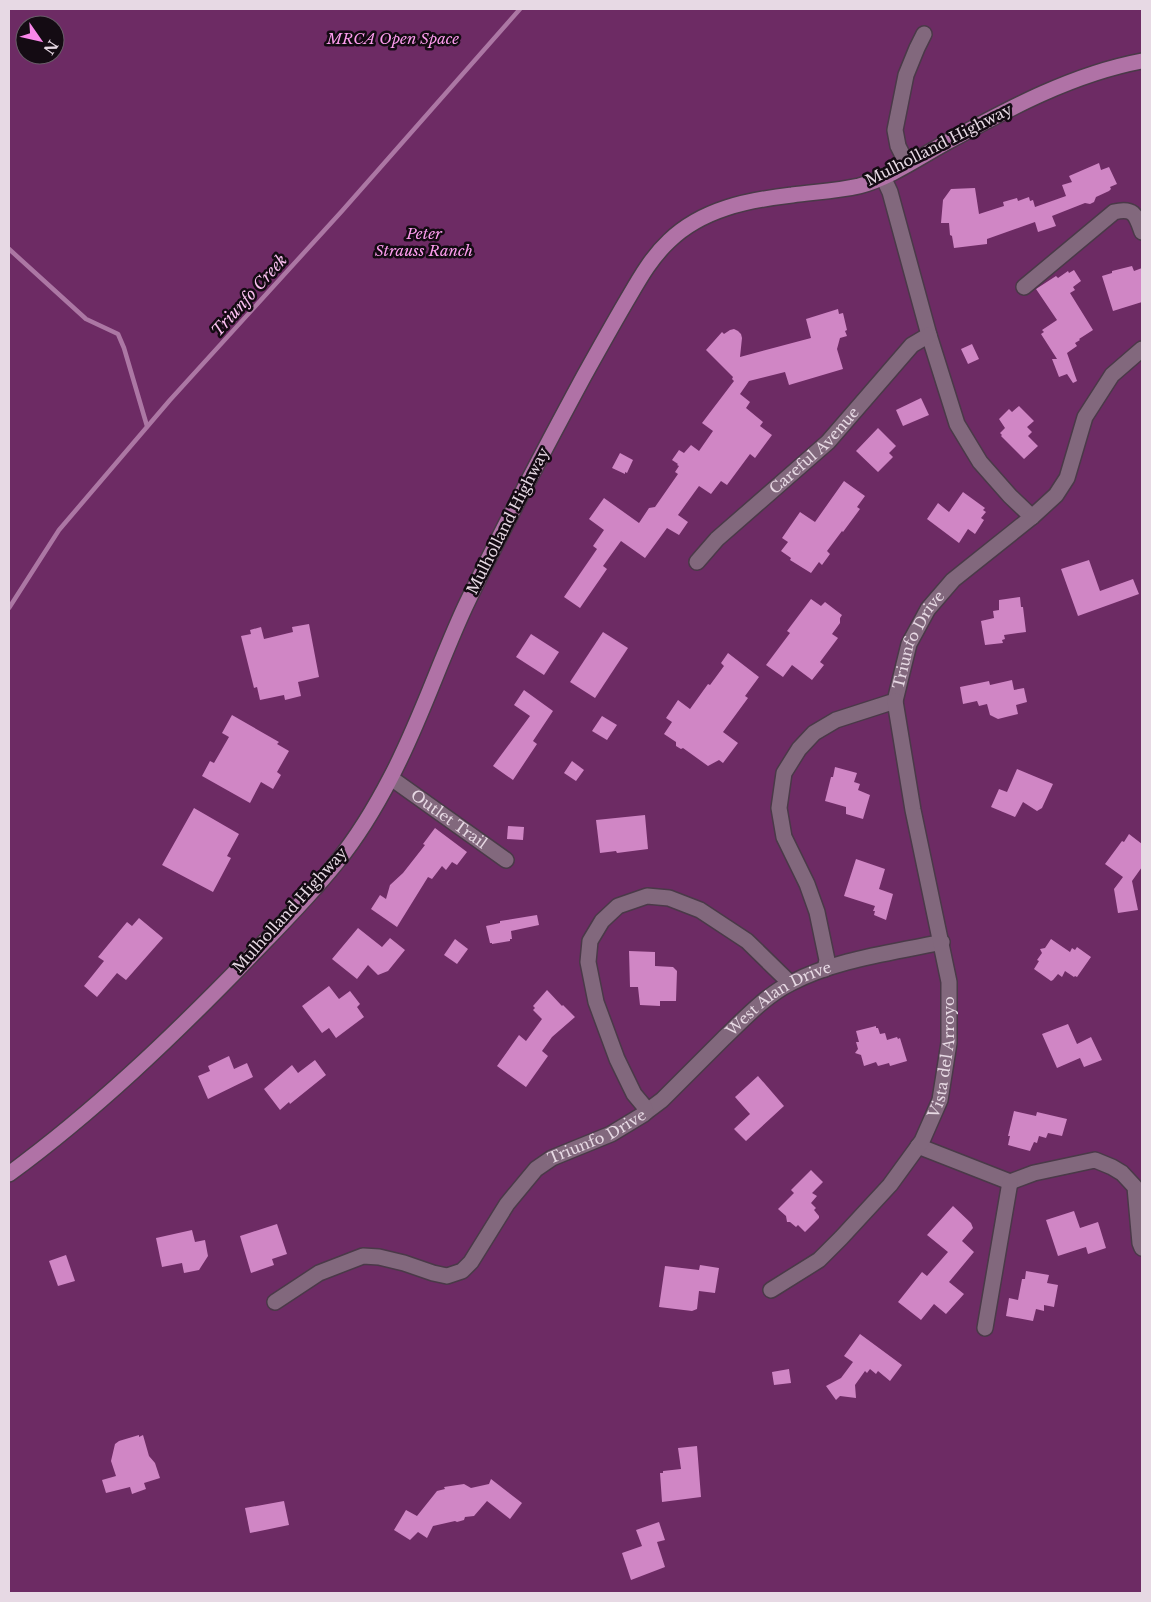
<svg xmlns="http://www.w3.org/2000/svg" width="1151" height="1602" font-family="'Libre Baskerville',serif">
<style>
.green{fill:#6d2b64;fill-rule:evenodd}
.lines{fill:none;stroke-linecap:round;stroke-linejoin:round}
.stream{stroke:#ac77a4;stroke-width:4.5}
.building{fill:#d086c5}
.minor-casing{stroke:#4a3948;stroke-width:18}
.major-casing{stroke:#4a3948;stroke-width:18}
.minor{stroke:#82687d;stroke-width:15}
.major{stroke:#b072a6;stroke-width:15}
.labels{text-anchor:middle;stroke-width:5;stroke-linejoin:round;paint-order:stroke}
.park-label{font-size:15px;font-style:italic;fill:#fc9ced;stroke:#140b13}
.street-label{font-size:15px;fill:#e7d9e4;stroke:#140b13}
.water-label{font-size:16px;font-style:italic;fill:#f9bfef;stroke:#140b13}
</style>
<rect width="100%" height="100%" fill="#321d2f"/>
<path class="green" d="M9,9H1142V1593H9ZM25,25H55V55H25Z"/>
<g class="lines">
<g class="stream">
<path d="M9,249L86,319L118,334L124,348L147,426"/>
<path d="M9,608L59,530L170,400L342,211L520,9"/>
</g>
</g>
<g class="building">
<path d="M1099,163L1101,170L1109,167L1117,184L1110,187L1111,189L1109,191L1096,197L1094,202L1090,204L1085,203L1052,216L1056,226L1038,232L1035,222L987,239V244L954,248L952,236L950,235L949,223H941L943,200L951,189L975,188L979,214L1004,206L1003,202L1017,198L1018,201L1029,197L1030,201L1033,200L1035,207L1066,196L1062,185L1072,182L1069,176Z"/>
<path d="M1132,266L1134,271L1142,268V302L1113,311L1102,276L1112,273V271Z"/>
<path d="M1074,270L1081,281L1073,287L1075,290L1070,293L1093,330L1079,339L1080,340L1075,343L1077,346L1067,353L1077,381L1073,383L1067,374L1059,377L1052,359H1057L1041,334L1044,332L1042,330L1057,320L1036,289L1056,276L1058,278L1068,271L1069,273Z"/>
<path d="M838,309L839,314L843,313L847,330L845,331L847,336L840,338L837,349L843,369L789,385L785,372L749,381L740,394L750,402L746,408L763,422L760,426L772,435L755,458L750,454L727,485L721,481L711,494L699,486L678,515L688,522L679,535L667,528L645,558L621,541L603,566L607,569L580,608L564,597L597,549L593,546L604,530L589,519L604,498L639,523L649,508L655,507L678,474L675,472L679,466L677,465L678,464L672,460L679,450L684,453L691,445L699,451L713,431L702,423L734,381L732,379L733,377L706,350L722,332L724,334L730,330L734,329L738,331L741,334L742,338L740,357L811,338L806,319Z"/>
<path d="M972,344L979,359L968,364L961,349Z"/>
<path d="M921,398L929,415L903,426L896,410Z"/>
<path d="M1019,406L1034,421L1027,427L1032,432L1028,436L1038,446L1024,459L1001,436L1002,435L1000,433L1005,428L999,419L1009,409L1012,412Z"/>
<path d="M878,428L896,446L889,453L893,457L878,472L856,451Z"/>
<path d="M620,453L633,460L627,473L625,472V474L612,468Z"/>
<path d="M844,481L865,496L857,507L860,509L843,532L842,531L827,551L830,554L822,565L819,562L811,573L790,560L791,558L781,551L788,542L782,538L800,512L815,522Z"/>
<path d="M963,492L985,508L983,510L986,512L981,518L984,520L975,534L968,529L959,543L927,519L938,503L949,512Z"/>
<path d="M1089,560L1100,591L1133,579L1139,594L1078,616L1061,569Z"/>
<path d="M1020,597L1021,607H1023L1026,632L1004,635L1005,639L1002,640L1003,643L985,645L981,621L994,618L993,611L999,610V600Z"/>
<path d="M811,599L821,606L825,602L842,615L840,618V623L832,634L838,638L820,662L824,665L812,680L792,665L783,677L766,665L790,633L787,631Z"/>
<path d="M309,624L319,677L298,682L301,696L285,700L284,695L260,700L257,687L254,688L241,636L251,634L250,630L261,627L264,639L293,632L292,627Z"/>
<path d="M603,632L628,648L595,698L570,682Z"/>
<path d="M531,634L559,652L544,675L516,657Z"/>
<path d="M728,653L759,677L745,696L748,698L723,732L738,743L723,763L719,760L708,766L683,748L681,749L676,746V742L664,734L672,722L666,718L678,700L690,709L708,684L710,685L724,666L721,663Z"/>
<path d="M1012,680L1014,690L1024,688L1027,702L1016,705L1018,714L998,719L990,715L987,704L979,706L977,701L963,704L960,687L989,681L990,685Z"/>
<path d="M524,690L553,711L533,741L537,744L513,780L493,766L530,716L514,705Z"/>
<path d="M232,715L279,742L277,744L289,751L277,772L281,775L273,789L261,782L250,803L202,776L210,761L214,763L229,737L222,733Z"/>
<path d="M602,716L617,725L607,740L592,731Z"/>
<path d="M572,761L584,770L576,781L564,773Z"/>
<path d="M835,767L857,773L854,782L860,784L858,790L870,795L863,819L846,814V807L825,801L831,777H833Z"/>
<path d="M1017,769L1053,784L1042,808L1037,811L1023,802L1015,817L991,807L999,789L1007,792Z"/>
<path d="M194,808L239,834L227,856L231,858L213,892L162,865Z"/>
<path d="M645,815L648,849L617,853L616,851L600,853L596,820Z"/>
<path d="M508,826L524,827L523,840L507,839Z"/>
<path d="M435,828L467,852L457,865L452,862L446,870L442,866L432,879L428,877L397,927L371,909L380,895L386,899L390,885L403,873L425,845L423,844Z"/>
<path d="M1129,834L1142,844V867L1132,881L1138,910L1118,913L1114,889L1123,877L1105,864L1122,841L1124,842Z"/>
<path d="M856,859L885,869L879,889L893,894L886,920L874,915L875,911H873L875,906L844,896Z"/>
<path d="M537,915L539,925L511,931L512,939H510V941L492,944V943H490L486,926L500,923V921Z"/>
<path d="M139,918L163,938L126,980L117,973L97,997L84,986L104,961L98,957L127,922L132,926Z"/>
<path d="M358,928L382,947L390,938L405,950L388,971L378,975L368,965L357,979L332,959Z"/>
<path d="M455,939L468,949L457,964L444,955Z"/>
<path d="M1051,939L1070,952L1072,948L1075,950L1077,947L1091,957L1077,977L1075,976L1074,977L1065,971L1062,977L1058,974L1053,980L1051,981L1034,969L1039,961L1037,960L1042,953L1040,949L1045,948Z"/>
<path d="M629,951L655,952V966L673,967L677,971L676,1001H660V1006L640,1005L638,987H630Z"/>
<path d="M329,986L339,999L350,991L360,1004L357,1007L364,1017L336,1038L329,1028L322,1033L302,1006Z"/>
<path d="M547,990L562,1006L563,1005L575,1017L552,1037L542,1051L548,1056L526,1087L497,1066L519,1035L526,1041L542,1019L533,1010L535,1008L533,1006Z"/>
<path d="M1068,1024L1077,1044L1091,1037L1102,1060L1084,1067L1080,1058L1057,1068L1042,1034Z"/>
<path d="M876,1026V1028H878L880,1034L885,1033L887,1040L897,1037L898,1039L900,1038L907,1061L890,1066L889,1063L878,1066L876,1062L864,1066L861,1055L855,1053L858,1049L856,1042H859L856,1031Z"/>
<path d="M229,1056L234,1069L247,1063L253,1077L208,1099L198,1076L210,1071L208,1066Z"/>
<path d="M315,1060L326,1075L290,1104L289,1102L280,1110L264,1089L292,1065L298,1073Z"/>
<path d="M758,1076L784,1106L746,1141L734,1129L750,1114L735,1097Z"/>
<path d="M1014,1111L1036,1116L1037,1112L1067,1119L1062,1136L1048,1133L1046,1138L1039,1136L1037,1143L1034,1142L1030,1151L1008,1145L1010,1136H1008Z"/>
<path d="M811,1170L823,1182L812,1193L817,1196L811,1203L816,1208L814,1210L819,1216V1218L805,1232L798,1225L796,1227L790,1222H787L786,1216L778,1209L794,1193L791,1190Z"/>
<path d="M953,1206L971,1223L973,1228L962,1241L974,1252L949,1282L964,1294L946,1314L934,1304L921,1320L898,1302L922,1272L927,1276L948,1252L927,1235Z"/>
<path d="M1074,1211L1080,1228L1098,1222L1106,1248L1088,1254L1086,1247L1058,1256L1046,1220Z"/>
<path d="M277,1224L287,1254L272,1259L274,1265L251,1273L240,1236Z"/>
<path d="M192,1230L195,1242L205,1240L208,1256L199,1270L184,1273L182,1263L162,1267L156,1238Z"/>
<path d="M66,1255L75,1281L58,1286L49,1261Z"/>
<path d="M700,1265L719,1268L715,1293L699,1291L697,1309L692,1311L659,1307L665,1266L699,1270Z"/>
<path d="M1026,1271L1049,1275L1047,1283L1058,1285L1054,1307L1044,1305V1311L1036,1309L1033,1321L1006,1316L1009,1298L1018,1300L1022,1279H1025Z"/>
<path d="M860,1334L902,1365L890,1381L878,1371L876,1374L870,1369L867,1373L865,1371L855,1385L856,1398L840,1396L836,1400L826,1386L841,1378L853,1362L844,1356Z"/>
<path d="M789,1369L791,1383L774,1385L772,1372Z"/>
<path d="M139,1435V1437L143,1435L149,1456L155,1463L160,1478L144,1483L146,1489L132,1494L130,1487L106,1493L102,1480L116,1476L111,1461L115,1444L119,1441Z"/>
<path d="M697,1446L701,1497L662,1502L660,1473H663V1471L681,1469L678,1448Z"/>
<path d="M491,1479L522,1503L510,1519L487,1501L474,1516L465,1517L464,1520L457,1522L455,1521L433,1526L427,1538L418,1532L410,1540L394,1530L406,1510L417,1516L437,1491L445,1489L444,1487L464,1484L471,1488L489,1484Z"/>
<path d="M284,1501L289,1525L250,1533L245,1508Z"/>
<path d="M659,1522L665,1540L657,1542L665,1567L631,1580L622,1553L642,1546L636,1530Z"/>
</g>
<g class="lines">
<g class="minor-casing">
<g id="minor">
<path d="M907,164L898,146L895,130L906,75L917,48L924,34"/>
<path d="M883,177L890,192L929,335L957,424L980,462L1010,496L1032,517"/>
<path d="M1024,287L1114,212C1134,207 1136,215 1142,232"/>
<path id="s1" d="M697,562L717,539L828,442L912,345L929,335"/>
<path id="s2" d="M391,778L506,860"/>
<path id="s3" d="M825,969L827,960L817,912L807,884L784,837L779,808L784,773L799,749L814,733L836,720L895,701L909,644L928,609L953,580L1032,517L1056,495L1067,478L1085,417L1112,375L1142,349"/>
<path id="s4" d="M646,1112L662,1100C682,1080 703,1059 724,1038C745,1018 765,996 791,983C837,959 892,953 942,942"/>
<path d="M918,1146L1010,1182L1034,1173L1095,1160L1112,1167L1122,1173L1135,1187L1140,1243L1142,1248"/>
<path id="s5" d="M771,1290L819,1260L841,1238L890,1185L922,1141L940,1100L949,1043V982L913,810L895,701"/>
<path id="s6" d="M275,1302L319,1273L363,1256L379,1257L404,1263L433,1273L447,1276L462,1271L471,1262L507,1204L536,1169L552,1158L611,1134L644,1114L646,1112L644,1106L634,1094L617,1059L596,1002L588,962L590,941L602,921L618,906L647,896L669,898L700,910L747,941L790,983"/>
<path d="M985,1328L1010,1182"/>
</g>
</g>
<g class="major-casing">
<path id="major" d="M9,1174C95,1111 172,1037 246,961C277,929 309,897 337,862C358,836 376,806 391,777C420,722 439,663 465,607C502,529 543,452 584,376C599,349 614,322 630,295C641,276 652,257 669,241C702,209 748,200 792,195C814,192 837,191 859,186C890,178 921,156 949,141C1010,108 1073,74 1142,61"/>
</g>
<use href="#minor" class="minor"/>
<use href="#major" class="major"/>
</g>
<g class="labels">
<g class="park-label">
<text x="393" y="44">MRCA Open Space</text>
<text x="424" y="239">Peter<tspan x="424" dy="17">Strauss Ranch</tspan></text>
</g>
<g class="street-label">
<text transform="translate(939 145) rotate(-27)" y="5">Mulholland Highway</text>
<text dy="5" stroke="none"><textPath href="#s1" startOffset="162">Careful Avenue</textPath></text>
<text transform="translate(508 521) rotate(-63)" y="5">Mulholland Highway</text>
<text dy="5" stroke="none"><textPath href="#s3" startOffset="409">Triunfo Drive</textPath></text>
<text dy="5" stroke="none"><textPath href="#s2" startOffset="71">Outlet Trail</textPath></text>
<text transform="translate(290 910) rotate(-48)" y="5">Mulholland Highway</text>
<text dy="5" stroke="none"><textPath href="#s4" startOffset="176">West Alan Drive</textPath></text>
<text dy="5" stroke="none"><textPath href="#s5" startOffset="302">Vista del Arroyo</textPath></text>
<text dy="5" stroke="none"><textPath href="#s6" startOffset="398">Triunfo Drive</textPath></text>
</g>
<g class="water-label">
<text transform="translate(249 295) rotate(-48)" y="6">Triunfo Creek</text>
</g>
</g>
<rect width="1151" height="1602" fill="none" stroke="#e7d9e4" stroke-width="20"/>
<g transform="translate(40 40) rotate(124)"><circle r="24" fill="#140b13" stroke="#685d67"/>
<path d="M0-4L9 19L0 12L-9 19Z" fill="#f987e9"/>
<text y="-8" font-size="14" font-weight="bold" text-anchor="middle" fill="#e7d9e4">N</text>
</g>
</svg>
